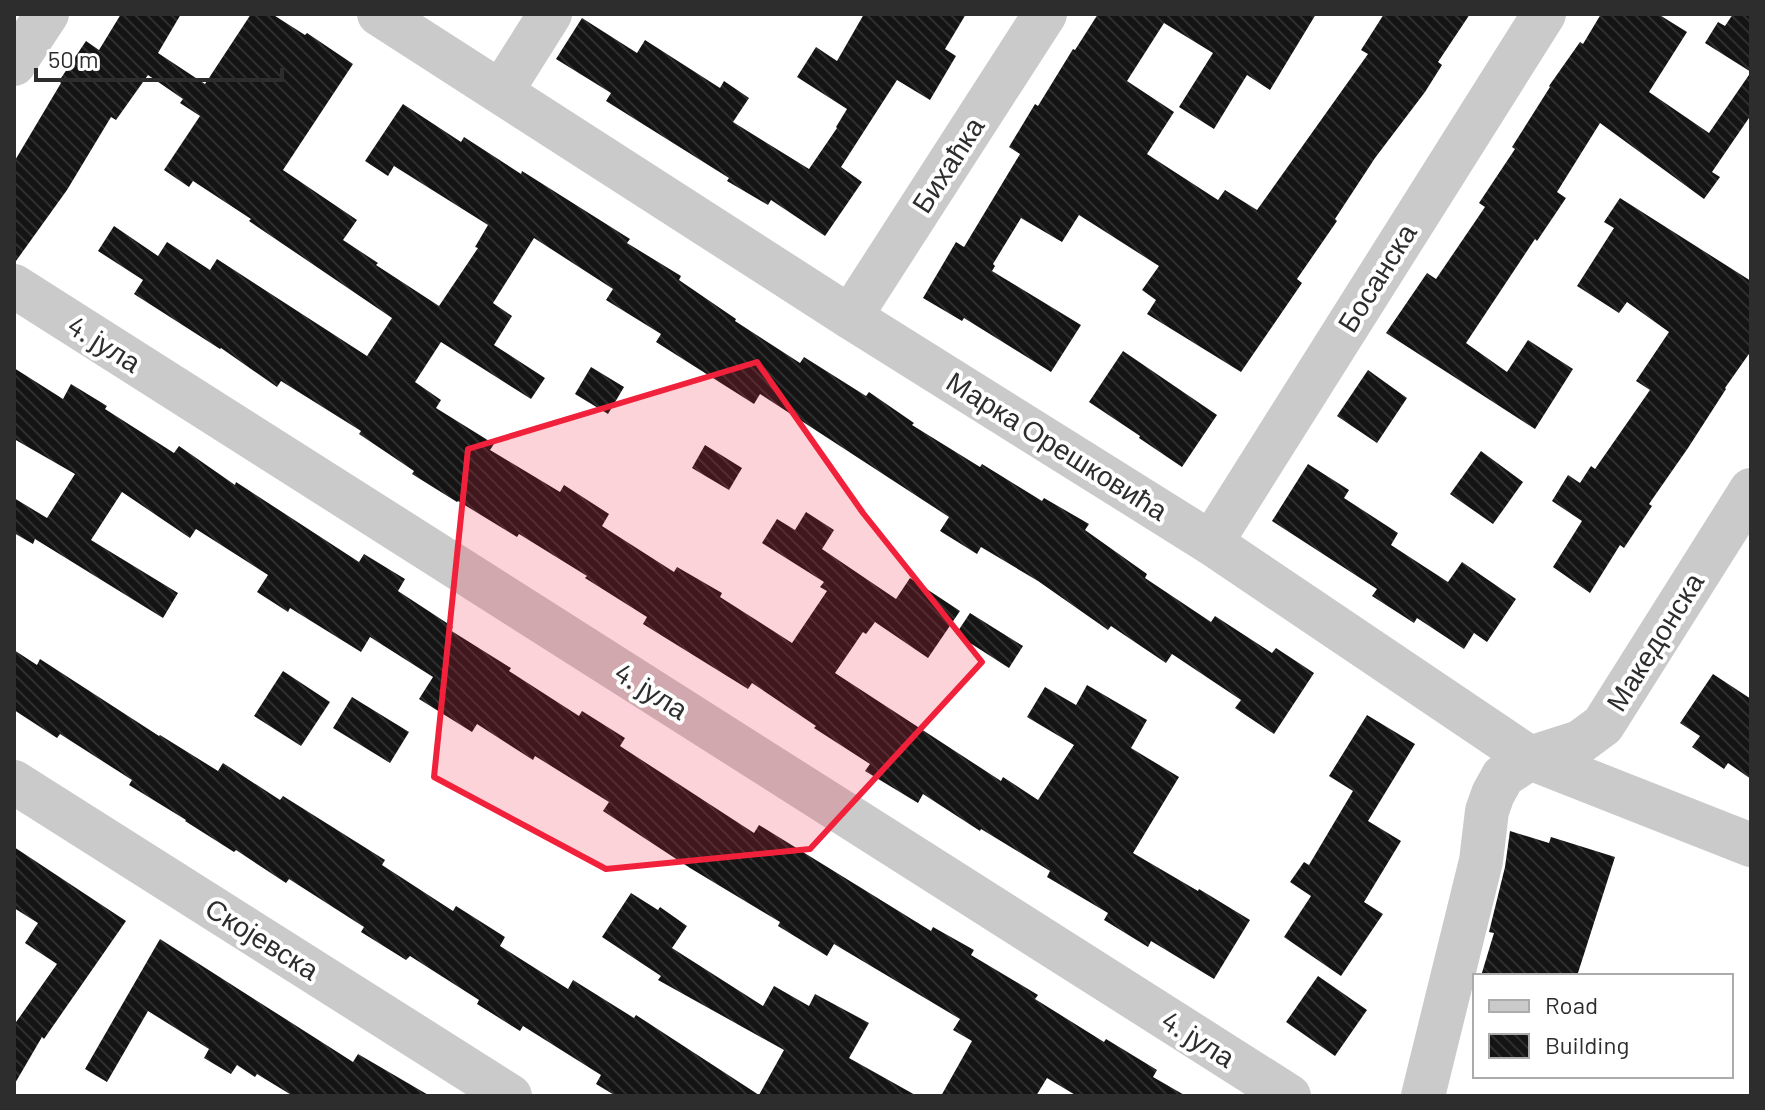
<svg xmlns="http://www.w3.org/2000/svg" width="1765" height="1110" font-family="Barlow,sans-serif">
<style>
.building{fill:url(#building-back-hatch)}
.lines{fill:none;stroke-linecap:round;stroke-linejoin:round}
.minor{stroke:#cacaca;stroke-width:44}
.marked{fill:#f2213b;fill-opacity:0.2;stroke:#f2213b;stroke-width:6;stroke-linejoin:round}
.labels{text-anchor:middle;stroke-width:8;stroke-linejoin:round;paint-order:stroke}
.street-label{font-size:28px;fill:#2d2d2d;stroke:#fff}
</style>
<defs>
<pattern id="building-back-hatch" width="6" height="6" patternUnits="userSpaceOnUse" patternTransform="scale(2)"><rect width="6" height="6" fill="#141414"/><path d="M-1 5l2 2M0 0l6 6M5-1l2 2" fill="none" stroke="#2e2e2e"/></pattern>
</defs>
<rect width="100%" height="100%" fill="#fff"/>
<g class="building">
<path d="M121,14H181L158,53L205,84L251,14H272L305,35L307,33L353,64L283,170L357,220L343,240L378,263L376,265L439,306L478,248L475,247L488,225L394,166L388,176L365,161L403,104L461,142L464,137L521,174L522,171L630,239L627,243L681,276L679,280L736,319L735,321L800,363L804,357L866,396L869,392L914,423L912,425L980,467L982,464L1042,501L1044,498L1089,524L1085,530L1147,574L1145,578L1211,622L1215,616L1272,653L1276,648L1314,673L1274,734L1235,708L1241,700L1172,654L1166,663L1111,626L1108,630L1038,581L981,547L977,554L940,531L949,517L760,394L754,404L656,342L661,334L606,300L613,289L534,238L493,303L512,316L494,345L545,378L531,399L441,342L415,382L441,400L436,408L494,444L490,450L560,492L564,485L609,514L602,526L674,572L677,567L722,593L720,597L792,643L827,591L820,587L824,582L762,543L777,519L795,530L806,512L834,530L822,549L896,599L910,578L960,611L928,658L875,622L866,634L863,632L835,673L1001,781L1003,777L1038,800L1074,745L1027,717L1045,687L1076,705L1087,685L1147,720L1131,748L1179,777L1133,853L1198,891L1199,889L1250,920L1214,979L1151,941L1148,947L1104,920L1108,913L1047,877L1050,871L981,829L980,831L923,794L918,803L865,771L870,764L814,728L816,726L752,683L748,689L643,624L647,617L585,578L587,576L519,534L517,537L458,501L457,502L412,474L414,471L359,434L361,431L281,381L277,387L221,348L220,349L134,294L143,280L98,251L114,226L158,256L167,242L210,270L217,259L367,356L392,318L249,221L251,219L193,181L189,187L164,170L200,116L180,103L183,99L148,75L116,120L111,117L67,190L16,261H14V162L61,83L59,81L86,41L99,50Z"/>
<path d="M864,14H966L945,49L956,56L930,100L897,80L841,167L862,182L825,236L771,200L768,205L727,181L729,178L606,101L611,93L556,59L582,18L637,53L645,40L720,88L724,81L749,98L733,122L809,169L837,128L836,127L847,109L797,77L816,47L837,61Z"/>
<path d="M1098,14H1316L1270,90L1247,75L1214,129L1179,107L1213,53L1164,23L1127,81L1174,112L1147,154L1218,200L1225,190L1257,210L1368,54L1361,50L1384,14H1470L1438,62L1442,65L1425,92L1375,158L1335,219L1337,221L1297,279L1302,283L1241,372L1147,314L1156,300L1142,290L1159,266L1079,215L1062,242L1021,218L993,264L995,266L992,271L1081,325L1051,372L964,318L962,321L923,298L956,242L964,247L1020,154L1009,147L1035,104L1038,106L1073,49L1075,50Z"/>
<path d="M1601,14H1658L1687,32L1649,92L1709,133L1751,72L1705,43L1718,22L1725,26L1733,14H1751V115L1712,172L1720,177L1704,199L1600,123L1557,192L1566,198L1537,241L1535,239L1466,343L1507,372L1528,340L1573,369L1535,429L1386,333L1427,273L1436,279L1485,207L1479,203L1515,149L1512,147L1550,87L1549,86L1580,42L1583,44Z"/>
<path d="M1620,198L1751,281V351L1725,388L1726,389L1688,448L1649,504L1652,506L1624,548L1620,545L1590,593L1553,567L1582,521L1552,501L1568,475L1580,483L1591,466L1595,469L1650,390L1636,381L1669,332L1627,302L1619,313L1577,286L1614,228L1604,222Z"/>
<path d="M1123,351L1217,415L1182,467L1139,438L1140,436L1089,402Z"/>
<path d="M591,367L624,387L608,414L575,394Z"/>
<path d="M14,368L63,399L71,384L107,406L105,409L174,453L179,446L235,485L236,482L359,562L364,554L405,579L398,591L453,627L450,630L511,668L509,671L579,716L582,711L625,738L620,746L754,833L759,825L931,931L933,927L974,950L971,955L1038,995L1035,999L1104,1042L1106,1039L1157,1070L1153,1077L1186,1096H1077L1047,1078L1036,1096H941L972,1041L953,1030L960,1019L834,944L827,956L778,926L780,922L690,868L603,811L609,802L535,756L533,760L477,724L472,732L419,699L433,677L370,637L361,652L290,608L288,612L257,592L268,575L196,529L190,538L122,492L91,540L178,593L163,618L35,539L33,544L14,533V498L47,518L75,474L14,439Z"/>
<path d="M1368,370L1407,398L1377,443L1337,416Z"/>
<path d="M705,445L742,468L729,490L692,468Z"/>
<path d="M1481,451L1523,482L1493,524L1450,494Z"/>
<path d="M1308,464L1349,490L1344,498L1398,533L1391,545L1448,582L1462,562L1516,599L1487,642L1474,633L1464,649L1417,618L1414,623L1372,596L1377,589L1272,521Z"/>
<path d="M970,613L1023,646L1009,668L956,634Z"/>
<path d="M14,650L37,665L40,659L159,736L160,735L218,771L223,763L280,800L283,796L385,860L382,865L453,911L456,906L505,937L500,946L568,989L573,980L634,1018L636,1015L759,1095L784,1050L658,980L661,976L602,937L631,893L658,910L660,907L687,926L672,948L763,1006L774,986L809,1006L815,994L869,1023L849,1058L917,1096H616L596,1084L601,1075L523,1026L520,1031L477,1004L479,1000L410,956L406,960L361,932L364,927L289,879L286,883L236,850L234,852L185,821L186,820L129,785L132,780L60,734L57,738L14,710Z"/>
<path d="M283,671L330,702L301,746L254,716Z"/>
<path d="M1713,674L1751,699V779L1728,763L1724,769L1692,747L1700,736L1680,723Z"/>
<path d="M352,697L409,732L390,763L333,728Z"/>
<path d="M1367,715L1415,744L1368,821L1401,841L1364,902L1383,914L1341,976L1284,937L1311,896L1290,882L1304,862L1309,865L1353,791L1329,776Z"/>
<path d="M1510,831L1549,843L1551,837L1615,857L1577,976H1481L1494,933L1489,932L1505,867Z"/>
<path d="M14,847L126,921L44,1039L42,1037L14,1085V1025L57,964L25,943L38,923L14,908Z"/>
<path d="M160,939L353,1062L358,1054L430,1096H293L257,1074L255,1077L237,1065L231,1074L204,1058L209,1049L148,1011L107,1082L85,1069Z"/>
<path d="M1318,976L1367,1010L1335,1056L1286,1022Z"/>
</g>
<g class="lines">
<g class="minor">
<path d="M379,14L850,317L1211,543L1530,758L1751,845"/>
<path d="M14,64L47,14"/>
<path d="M501,92L550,14"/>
<path d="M14,286L1289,1096"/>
<path d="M850,317L1045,14"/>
<path d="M1211,543L1544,14"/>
<path d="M14,782L510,1096"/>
<path d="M1423,1096L1481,861L1487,811L1493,794L1503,776L1530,758L1580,742L1603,725L1751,490"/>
</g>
</g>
<path class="marked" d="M757,362L863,513L982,662L810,849L606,869L434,777L468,449Z"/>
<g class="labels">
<g class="street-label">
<text transform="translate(948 165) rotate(-57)" y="10">Бихаћка</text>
<text transform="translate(1377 278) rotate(-58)" y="10">Босанска</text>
<text transform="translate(104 344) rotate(32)" y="10">4. јула</text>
<text transform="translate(1057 446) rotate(32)" y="10">Марка Орешковића</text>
<text transform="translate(1655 642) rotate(-58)" y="10">Македонска</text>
<text transform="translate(651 691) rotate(32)" y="10">4. јула</text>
<text transform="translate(262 939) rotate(32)" y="10">Скојевска</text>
<text transform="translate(1198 1039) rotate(32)" y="10">4. јула</text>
</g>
</g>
<rect width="1765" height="1110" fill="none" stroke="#2d2d2d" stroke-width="32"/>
<rect x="1473" y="974" width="260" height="104" fill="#ffffff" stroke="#ababab" stroke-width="2"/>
<rect x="1489" y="1000" width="40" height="12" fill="#cacaca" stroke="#ababab" stroke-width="2"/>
<text x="1545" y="1014" font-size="24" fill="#2d2d2d">Road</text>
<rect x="1489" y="1034" width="40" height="24" fill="url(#building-back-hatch)" stroke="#ababab" stroke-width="2"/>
<text x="1545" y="1054" font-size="24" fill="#2d2d2d">Building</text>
<path d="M36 68v12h246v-12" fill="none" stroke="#2d2d2d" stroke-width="4"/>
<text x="48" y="68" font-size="24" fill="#2d2d2d" stroke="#ffffff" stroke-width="6" paint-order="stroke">50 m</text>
</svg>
